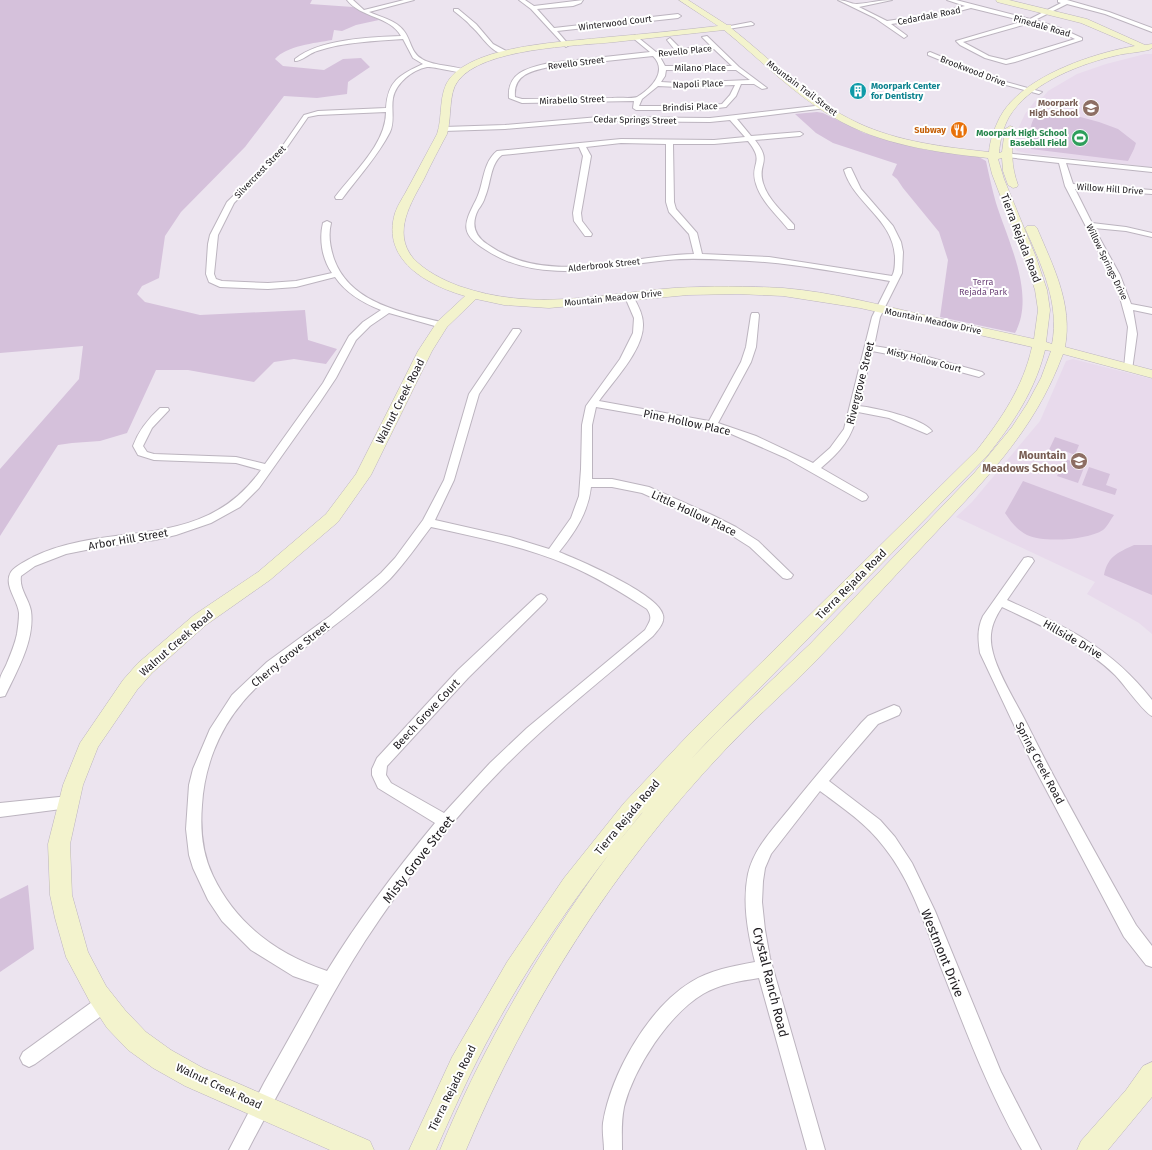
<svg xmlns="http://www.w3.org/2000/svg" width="1152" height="1150" font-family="'Fira Sans',sans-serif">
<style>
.built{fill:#e8daec}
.green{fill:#d5c1db}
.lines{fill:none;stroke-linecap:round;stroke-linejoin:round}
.street-casing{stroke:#bcb4bf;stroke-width:2}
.secondary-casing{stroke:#bcb4bf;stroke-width:1}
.street{fill:#fff;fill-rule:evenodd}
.secondary{fill:#f3f3cd;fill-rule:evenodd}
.labels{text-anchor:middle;stroke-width:4;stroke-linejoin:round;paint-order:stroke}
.far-street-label{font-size:9px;fill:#1e1b1f;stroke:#fff}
.far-culture-label{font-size:9px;font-weight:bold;fill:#0d838f;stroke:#fff;text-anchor:start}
.far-education-label{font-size:9px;font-weight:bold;fill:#785e54;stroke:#fff;text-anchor:end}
.far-food-label{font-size:9px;font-weight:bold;fill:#c56008;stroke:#fff;text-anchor:end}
.far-leisure-label{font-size:9px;font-weight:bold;fill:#27864d;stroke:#fff;text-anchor:end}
.far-park-label{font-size:9px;fill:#6d4479;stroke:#fff}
.street-label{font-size:11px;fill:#1e1b1f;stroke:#fff}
.education-label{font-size:11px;font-weight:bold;fill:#785e54;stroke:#fff;text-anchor:end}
.near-street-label{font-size:13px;fill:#1e1b1f;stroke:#fff}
</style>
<rect width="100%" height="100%" fill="#ece4ef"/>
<g class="built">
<path d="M1145,54H1152V167L1025,153L1017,151L1013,147L1016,133L1025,114L1035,101L1043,97L1048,91L1077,74L1106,64Z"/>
<path d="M1073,359L1152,379V634L1139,623L1087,594L1095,582L956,517L972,502L1040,421L1066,361Z"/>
</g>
<g class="green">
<path d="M0,0H312L310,4L353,7L379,20L356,25L342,31L334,30L332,40C315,43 286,46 275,59L283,66L324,70L343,59L361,58L370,67L348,82L347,94L317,98L284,96L245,147L181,212L165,236L159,278L142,286L137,294L145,302L200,315L305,310L308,340L337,349L326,364L294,359L274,362L254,382L188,370H156L127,433L100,441L72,443L58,445L0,536V469L79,379L83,346L0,353Z"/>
<path d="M817,112L823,113L864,133L926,150L977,156L986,161C989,175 992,189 996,203C1008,241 1036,295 1015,333L940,317L948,260L939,232L903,188L897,179L892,175L897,164L833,143L816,133L795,114Z"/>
<path d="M1039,113L1073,115L1099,122L1118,129L1136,143L1134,149L1128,161L1031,149C1030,137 1028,121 1039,113Z"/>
<path d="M1055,437L1079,445L1075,455L1065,451L1062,458C1055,459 1051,459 1047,454Z"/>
<path d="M1065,459L1085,465L1078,483L1057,476Z"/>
<path d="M1089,467L1110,474L1106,485L1117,489L1115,495L1082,485Z"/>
<path d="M1023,481L1114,515C1111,519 1107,527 1103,530C1088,540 1043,543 1027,535C1017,530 1011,522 1005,513Z"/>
<path d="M1134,545H1152V595L1104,575C1108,556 1117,553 1134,545Z"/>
<path d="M28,885L34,949L0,972V899Z"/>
</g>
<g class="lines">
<g class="street-casing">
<g id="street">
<path d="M347,0H353L364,10L404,0H414L369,12C380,17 396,20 404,31C411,40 411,53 422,59C435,67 458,65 466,71L463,73C456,72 431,66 427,67C412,70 396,83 393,98C391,109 395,121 390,132C378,156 358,177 342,199H336L335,197C353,173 386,144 386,112L318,115L308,117L283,153L234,203L218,235L214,274L216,279L222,281L268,283L296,281L332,273C322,259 319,239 323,223L327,221L331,223C328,235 330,247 334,259C350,304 405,313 445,323L447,325L442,328L389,313L370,326L356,340L336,378L320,402L259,488L240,507L211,523L176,535L155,540L101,547L66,554L35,566L21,576C19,589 29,599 31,611C35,640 17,671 5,696L0,697C0,692 0,685 0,679C1,674 5,668 7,663C11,653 15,644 17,634C18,627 19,620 19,613C18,600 3,585 11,572C15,566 26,561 33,557C112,519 201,554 261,470L236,463L154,460L138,455L133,446C139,430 148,419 160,408H168L169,410L152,428L143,446L147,452L154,454L236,457L265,464L323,383L349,336L363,322L381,310C363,303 346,293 335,277L296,287L268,289L220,287L209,282L206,274L208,244L210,235L227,202L279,151L304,115L318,111L386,108C388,81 399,75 423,64L413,58L403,39C375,41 344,42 317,51C310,53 300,62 295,61V59C319,39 371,37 401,36C390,16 361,18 347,0Z"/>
<path d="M519,0H525L534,6L583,0L581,3L573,6L537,9L554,28L678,14L681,16L678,18L557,31L569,45L566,47L531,9Z"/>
<path d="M838,0C845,0 851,4 857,4C869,3 880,0 892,0L859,7L887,21L929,15L965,6L947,0H956L1030,19L1061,3L1058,2V0H1067L1109,12L1152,28V32L1105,14L1067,4L1035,20L1060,28L1082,38V40L1015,62L1006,64L985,58L960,45L956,41L1024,21L971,8L929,19L891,24L906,35L907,36L904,38L875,18ZM1030,23L1056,30L1075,39L1006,60L989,56L963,42Z"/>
<path d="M454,9H458L476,24L493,44L508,52V54C492,56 482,35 471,26C466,20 460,16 454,11Z"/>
<path d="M751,22L754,24L753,25L728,29L725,27Z"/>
<path d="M635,35L656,52L675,50L667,40L670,38L681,49L711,46L702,37L707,36L739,67L767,88L762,89L754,84H741L736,96L726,107L702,110H636L633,108L634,101L522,103L509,98C507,72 528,68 549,63L650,52L633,38L632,37ZM714,49L732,66H665L659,55ZM653,56C668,71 652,88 637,97C632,99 619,97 612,98C582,98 552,99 522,99L515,97C513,75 531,71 549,67ZM666,70H736L750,80L678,83L661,82L665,76ZM735,85L730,95L722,104L702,106H639L642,99L658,86L678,87Z"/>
<path d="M930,52L995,79L1042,92L1039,94L991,81L928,55V53Z"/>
<path d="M824,105L827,107L826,108L737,119L751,136L800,132L803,134L800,136L755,140C773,163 757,162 763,183C768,200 783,212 794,225V229H788C777,215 761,201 756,184C749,163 766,163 748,141L714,144H673L674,202L676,209L697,233L702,254L769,257L892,276C895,271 895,264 895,258C894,219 854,204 844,170L848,168H851L861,189L893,226L901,242L903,252L902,273L880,317L874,346L910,352L982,372L984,374L979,377L909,358L872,351L859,406C876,408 922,418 932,431L927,434L889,418L858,412C852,438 841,451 821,468L866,494L868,497L866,500L862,501L786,458L729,433L682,422L596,407L592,425V479H612L649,487L712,515L736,527L758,541L793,575L791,578L787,579L783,578L750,547L728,533L704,521L642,493L612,487H591C588,513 575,532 559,552C579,560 659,594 663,615C665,623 658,630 653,636C602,680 548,722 501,770C450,822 405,880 365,941C345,972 327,1004 310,1036C289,1074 268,1111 248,1150H229L264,1083L319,985L293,976L251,950L222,921L208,900L193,868L189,855L186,829L189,785L193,769L210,729L232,695L267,662L330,616L381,573L395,558L423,520L444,480L469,394L513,329H519L521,331L479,394L454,480L435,520L510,537L549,549L571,518L579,496L581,469L582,425L586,406L620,359L633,333L634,318L625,297L626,295H632C637,303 643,314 643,324C644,350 613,381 599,401L709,421L741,362L746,347L751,315L752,313H758L759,315L756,347L751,362L718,423L756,436L813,463L830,448L844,429L872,317L890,281C836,272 783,261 728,260C708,259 688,258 668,260C607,266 541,286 486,250C460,234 463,225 476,200C484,185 482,163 497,151L621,139L714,140L745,137L730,120L710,122L599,121L505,129L444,131L441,129L444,127L505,125L599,117L710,118ZM621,143L666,144V202L669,212L689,234L694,254C625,255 549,288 487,244C474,235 471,224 478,210C481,206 484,201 485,197C491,184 490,164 502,155L579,147L583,156L573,213L574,221L585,236H591L592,234L582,221L581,213L591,156L586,147ZM431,527C476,537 523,546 566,564C595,576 621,592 647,609C653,618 650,621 645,630L527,728L490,763L444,813L391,783L386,775L387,766L468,678L545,602L547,599L545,596L541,594L537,596L458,670L377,758L372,769V775L378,788L435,823C396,870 359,919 327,971C277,954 236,924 213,876C202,853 200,830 202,805C204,769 218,731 242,703C257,684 279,668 298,653C329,629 362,606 390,579C405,563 418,544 431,527Z"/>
<path d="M1003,153L1152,168V172L1066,163L1073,184L1152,190V194L1075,189L1092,223L1126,227L1152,233V237L1126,231L1094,228L1120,275L1131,304L1152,308V314L1133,310L1137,334L1132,370H1126L1124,368L1128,327L1119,294L1111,275L1065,186L1059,163L1006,157L1002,155Z"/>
<path d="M1028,557L1032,558L1034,561L1007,600C1065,626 1112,648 1152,700V716C1144,713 1124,684 1115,675C1083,644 1042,626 1002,607C992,622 988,635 993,653C998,674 1017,704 1027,724C1061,793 1099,859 1136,925L1152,946V967L1146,965L1124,937L1032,763L980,653C978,639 977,629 983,616L1024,558Z"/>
<path d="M894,705L899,707L901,711L899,715L878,724L829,781L880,820L895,837L912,863L935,911L1001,1072L1041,1150H1022C989,1093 966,1031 942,970C926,928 912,882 884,847C867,824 843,808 820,791L771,854L765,868L763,881L762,902L765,930L770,958L825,1150H807L759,978C740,981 720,984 703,994C668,1015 634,1068 624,1107C621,1122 622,1135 622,1150H604C604,1141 602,1132 603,1123C611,1074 648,1008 691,982C710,970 733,966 755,962C748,934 742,903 748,874C754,848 773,829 790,808C813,779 838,750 862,722L868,716Z"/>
<path d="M69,796L74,797L76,802L74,807L69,808L0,817V803Z"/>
<path d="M105,995L111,997L113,1003L111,1009L35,1064L29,1067L23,1064L20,1058L23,1052L99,997Z"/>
</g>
</g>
<g class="secondary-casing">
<g id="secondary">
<path d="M679,0H688L727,25H731V28C772,60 810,101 858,123C899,142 944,147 989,152C990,140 994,129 1000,117C1021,77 1093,53 1135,46L1081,23L997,2L996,0H1009L1087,19L1145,45L1152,44V48L1149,50C1136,53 1123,53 1110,57C1075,66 1028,85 1009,117C1003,128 1000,141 999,153L1002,152L1005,129L1010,126L1013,127L1015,129C1011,149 1011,166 1018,185L1017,187L1013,188L1008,185L1003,171L1002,158L998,159L1004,179L1036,257L1047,290L1050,310L1046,342L1052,344C1060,303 1041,264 1025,228L1027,226H1035L1037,228C1053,266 1073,304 1065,347L1152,370V378L1063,354C1034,433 981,484 925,544C887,584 850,626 811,666C783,694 752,721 725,750C614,867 528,1002 466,1150H440C484,1044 541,947 609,854C556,923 508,997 470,1075C458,1100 447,1125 436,1150H409L452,1057L507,962L564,878L624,803L692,731L977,450C1002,418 1023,387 1032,347L860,308L783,296L738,294L688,295L549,308L504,305L476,299L447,327L432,351L371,475L338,522L270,580L206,625L152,673L137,690L98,747L83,785L70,844L72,895L88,952L106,986L125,1010L146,1032L171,1050L203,1068L370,1141L374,1150H330L185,1086L153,1068L128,1050L107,1028L90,1002L66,957L55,918L50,895L48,844L63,785L80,743L123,680L138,663L194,615L258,572L326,514L356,474L418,351L437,322L465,296C427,285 381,260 395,213C398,204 404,196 408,188C418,170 427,152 437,134C443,117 438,93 450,78C478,44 567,42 609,37C646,34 682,30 718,26ZM724,30C760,59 793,94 833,117C880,145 935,152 988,158L992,174L1024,257L1035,290L1038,310L1034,339C999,331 963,324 928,316C880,305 832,292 783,288C747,286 710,286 674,288C598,294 534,312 459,286C443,280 425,271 413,258C392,232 411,203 424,179C431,164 439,149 447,134C452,119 448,93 458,81C482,48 576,46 615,42C651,38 687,34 724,30ZM1045,350L1051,351L1041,378L1027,404L1012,427L975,472L810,644L722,727L691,759L706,743L987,456C1013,423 1035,391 1045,350ZM643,812L641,814L615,846Z"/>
<path d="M1152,1062V1097L1108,1150H1077L1081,1141L1126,1090L1143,1066Z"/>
</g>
</g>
<use href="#street" class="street"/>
<use href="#secondary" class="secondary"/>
</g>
<defs>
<g id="building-disc" transform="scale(0.9)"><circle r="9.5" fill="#0f9aa8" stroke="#fff"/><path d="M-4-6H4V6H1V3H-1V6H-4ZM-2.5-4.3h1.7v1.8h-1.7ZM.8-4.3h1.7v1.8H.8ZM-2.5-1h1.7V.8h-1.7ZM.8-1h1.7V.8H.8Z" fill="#fff"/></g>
<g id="school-disc" transform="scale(0.9)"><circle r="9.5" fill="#8d6e63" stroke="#fff"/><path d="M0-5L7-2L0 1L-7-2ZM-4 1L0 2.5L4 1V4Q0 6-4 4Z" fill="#fff"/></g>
<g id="restaurant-disc" transform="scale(0.9)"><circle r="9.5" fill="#e8710a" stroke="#fff"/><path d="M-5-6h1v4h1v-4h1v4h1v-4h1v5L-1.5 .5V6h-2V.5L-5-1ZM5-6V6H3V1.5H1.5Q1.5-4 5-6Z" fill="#fff"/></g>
<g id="stadium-disc" transform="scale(0.9)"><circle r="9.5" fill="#2e9e5b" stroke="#fff"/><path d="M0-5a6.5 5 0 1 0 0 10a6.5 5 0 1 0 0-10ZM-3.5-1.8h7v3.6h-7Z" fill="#fff"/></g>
</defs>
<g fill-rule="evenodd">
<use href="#building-disc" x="858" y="91"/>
<use href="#school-disc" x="1091" y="108"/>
<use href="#restaurant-disc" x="959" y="130"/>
<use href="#stadium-disc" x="1080" y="138"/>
<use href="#school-disc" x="1079" y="461"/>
</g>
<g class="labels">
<g class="far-street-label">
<text transform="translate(929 16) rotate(-11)" y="3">Cedardale Road</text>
<text transform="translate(615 23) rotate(-7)" y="3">Winterwood Court</text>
<text transform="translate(1042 26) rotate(16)" y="3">Pinedale Road</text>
<text transform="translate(685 51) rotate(-6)" y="3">Revello Place</text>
<text transform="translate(576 63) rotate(-7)" y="3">Revello Street</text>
<text x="700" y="71">Milano Place</text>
<text transform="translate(973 71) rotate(21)" y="3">Brookwood Drive</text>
<text transform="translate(698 84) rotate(-2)" y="3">Napoli Place</text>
<text transform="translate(802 88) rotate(37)" y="3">Mountain Trail Street</text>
<text transform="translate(572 100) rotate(-2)" y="3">Mirabello Street</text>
<text transform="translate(690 107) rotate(-2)" y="3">Brindisi Place</text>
<text transform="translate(635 120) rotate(1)" y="3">Cedar Springs Street</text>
<text transform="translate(260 172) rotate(-46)" y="3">Silvercrest Street</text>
<text transform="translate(1110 189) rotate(4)" y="3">Willow Hill Drive</text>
<text transform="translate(1107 262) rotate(64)" y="3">Willow Springs Drive</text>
<text transform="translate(604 265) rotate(-6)" y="3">Alderbrook Street</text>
<text transform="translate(613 298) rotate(-6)" y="3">Mountain Meadow Drive</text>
<text transform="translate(933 321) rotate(12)" y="3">Mountain Meadow Drive</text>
<text transform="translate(924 360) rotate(14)" y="3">Misty Hollow Court</text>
</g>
<g class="far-culture-label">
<text x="871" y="89">Moorpark Center<tspan x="871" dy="10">for Dentistry</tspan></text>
</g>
<g class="far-education-label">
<text x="1078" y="106">Moorpark<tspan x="1078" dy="10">High School</tspan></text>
</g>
<g class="far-food-label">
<text x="946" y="133">Subway</text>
</g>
<g class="far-leisure-label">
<text x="1067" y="136">Moorpark High School<tspan x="1067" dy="10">Baseball Field</tspan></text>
</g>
<g class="far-park-label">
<text x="983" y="285">Terra<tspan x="983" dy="10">Rejada Park</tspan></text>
</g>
<g class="street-label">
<text transform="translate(1021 238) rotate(69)" y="4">Tierra Rejada Road</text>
<text transform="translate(860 383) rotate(-76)" y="4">Rivergrove Street</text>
<text transform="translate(400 401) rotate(-63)" y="4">Walnut Creek Road</text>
<text transform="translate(687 422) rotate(12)" y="4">Pine Hollow Place</text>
<text transform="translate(694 513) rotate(25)" y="4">Little Hollow Place</text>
<text transform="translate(128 539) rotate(-10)" y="4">Arbor Hill Street</text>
<text transform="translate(851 584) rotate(-45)" y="4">Tierra Rejada Road</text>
<text transform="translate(1073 639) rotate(30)" y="4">Hillside Drive</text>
<text transform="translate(176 643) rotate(-41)" y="4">Walnut Creek Road</text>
<text transform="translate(290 654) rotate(-39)" y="4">Cherry Grove Street</text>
<text transform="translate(426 714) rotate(-47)" y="4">Beech Grove Court</text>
<text transform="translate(1040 763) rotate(62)" y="4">Spring Creek Road</text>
<text transform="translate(627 817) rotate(-50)" y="4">Tierra Rejada Road</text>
<text transform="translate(219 1086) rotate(25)" y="4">Walnut Creek Road</text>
<text transform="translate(452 1088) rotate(-64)" y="4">Tierra Rejada Road</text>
</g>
<g class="education-label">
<text x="1066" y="459">Mountain<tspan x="1066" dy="13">Meadows School</tspan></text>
</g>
<g class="near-street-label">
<text transform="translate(418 859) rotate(-52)" y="5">Misty Grove Street</text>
<text transform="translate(943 953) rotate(68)" y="5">Westmont Drive</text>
<text transform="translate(771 982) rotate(76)" y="5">Crystal Ranch Road</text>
</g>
</g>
</svg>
